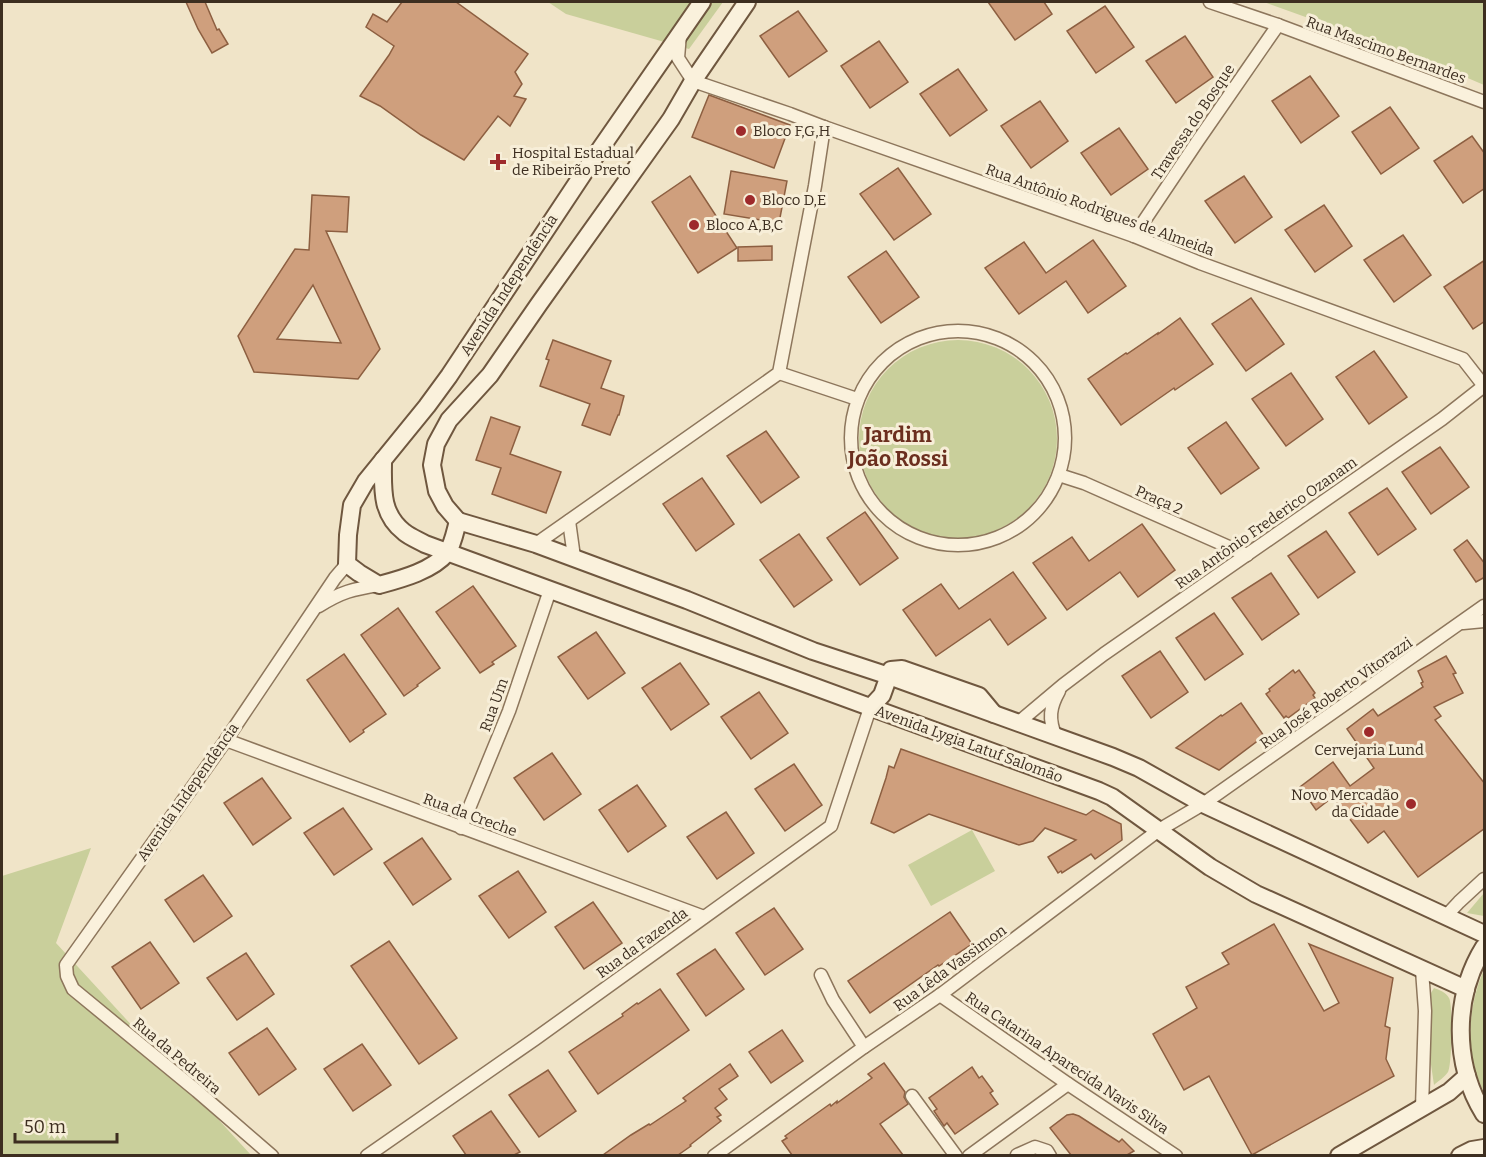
<svg xmlns="http://www.w3.org/2000/svg" width="1486" height="1157" font-family="Bitter,serif">
<style>
.green{fill:#c9cf9b}
.building{fill:#cf9f7d;stroke:#8d5f41;stroke-width:1.5;fill-rule:evenodd}
.lines{fill:none;stroke-linecap:round;stroke-linejoin:round}
.street-casing{stroke:#8d765c;stroke-width:15}
.secondary-casing{stroke:#6f573f;stroke-width:20}
.street{stroke:#faf1dc;stroke-width:12}
.secondary{stroke:#faf1dc;stroke-width:16}
.poi-dot{fill:#9e2a2b;stroke:#f7eed8;stroke-width:2}
.labels{text-anchor:middle;stroke-width:6;stroke-linejoin:round;paint-order:stroke}
.street-label{font-size:15px;fill:#3d2e20;stroke:#f7eed8}
.poi-label{font-size:15px;fill:#3d2e20;stroke:#f7eed8;text-anchor:start}
.district-label{font-size:21px;font-weight:bold;fill:#6b2e1e;stroke:#f7eed8}
</style>
<rect width="100%" height="100%" fill="#f0e4c8"/>
<g class="green">
<path d="M548,2H723L689,49L566,14Z"/>
<path d="M1264,2H1484V85L1428,61Z"/>
<circle cx="958" cy="439" r="99"/>
<path d="M972,830L995,871L931,906L908,865Z"/>
<path d="M91,848L56,943L251,1155L2,1156V876Z"/>
<path d="M1484,893V916L1467,913Z"/>
<path d="M1484,970V1092C1465,1056 1467,1007 1484,970Z"/>
<path d="M1434,988C1439,990 1446,992 1449,998C1453,1004 1452,1065 1448,1072C1445,1077 1438,1081 1434,1085L1429,1051L1428,998Z"/>
</g>
<g class="building">
<path d="M186,2H205L217,30L219,29L228,44L212,53L198,29Z"/>
<path d="M402,2H456L528,54L515,72L522,84L514,96L526,99L510,126L498,116L464,160L421,135L380,106L360,96L389,55L394,46L366,27L373,14L387,22Z"/>
<path d="M988,2H1044L1052,14L1015,40Z"/>
<path d="M1105,6L1134,47L1096,73L1067,31Z"/>
<path d="M798,11L827,51L789,77L760,36Z"/>
<path d="M1185,36L1213,77L1176,103L1146,61Z"/>
<path d="M879,41L908,82L870,108L841,66Z"/>
<path d="M958,69L987,110L950,136L920,94Z"/>
<path d="M1310,76L1339,116L1301,143L1272,101Z"/>
<path d="M709,95L790,125L774,168L692,137Z"/>
<path d="M1040,101L1068,141L1031,168L1001,126Z"/>
<path d="M1390,107L1419,148L1381,174L1352,132Z"/>
<path d="M1119,128L1148,169L1111,195L1081,153Z"/>
<path d="M1472,136L1485,154V188L1463,203L1434,161Z"/>
<path d="M898,168L931,214L894,240L860,194Z"/>
<path d="M731,171L787,181L779,223L724,214Z"/>
<path d="M690,176L737,248L698,273L652,202Z"/>
<path d="M1244,176L1272,217L1235,243L1205,201Z"/>
<path d="M312,195L349,197L347,232L326,231L380,349L358,379L254,372L238,336L295,249L309,250ZM313,285L341,343L277,339Z"/>
<path d="M1324,205L1352,246L1315,272L1285,230Z"/>
<path d="M1403,235L1431,275L1394,302L1364,260Z"/>
<path d="M1093,240L1126,286L1088,313L1066,281L1019,314L985,268L1024,242L1046,273Z"/>
<path d="M772,246V260L738,261V247Z"/>
<path d="M886,251L919,297L881,323L848,277Z"/>
<path d="M1485,260V321L1473,329L1444,287Z"/>
<path d="M1251,298L1284,344L1246,371L1212,324Z"/>
<path d="M1180,318L1213,364L1175,390L1174,388L1121,425L1088,379L1126,353L1127,354L1158,333V334Z"/>
<path d="M553,340L611,361L601,388L624,396L619,415H618L610,435L582,425L590,404L540,386L549,360L546,359Z"/>
<path d="M1374,351L1407,397L1369,424L1336,377Z"/>
<path d="M1291,373L1323,419L1286,446L1252,399Z"/>
<path d="M491,417L520,427L510,454L561,472L546,513L492,494L501,468L476,460Z"/>
<path d="M1226,422L1259,468L1221,494L1188,448Z"/>
<path d="M766,431L799,477L761,503L727,456Z"/>
<path d="M1440,447L1469,487L1431,514L1402,472Z"/>
<path d="M702,478L734,524L696,551L663,504Z"/>
<path d="M1387,488L1416,529L1378,555L1349,513Z"/>
<path d="M865,512L898,558L860,585L827,538Z"/>
<path d="M1142,524L1175,570L1138,597L1120,572L1067,610L1033,563L1072,537L1089,561Z"/>
<path d="M1326,531L1355,572L1318,598L1288,556Z"/>
<path d="M799,534L832,580L794,607L760,560Z"/>
<path d="M1467,540L1485,564V577L1476,582L1454,550Z"/>
<path d="M1013,572L1046,618L1008,645L990,619L936,656L903,610L941,584L959,609Z"/>
<path d="M1271,573L1299,614L1262,640L1232,598Z"/>
<path d="M473,586L516,646L492,662L494,664L480,673L436,612Z"/>
<path d="M398,608L440,668L417,685L418,686L404,696L361,635Z"/>
<path d="M1214,613L1243,654L1205,680L1176,638Z"/>
<path d="M596,632L625,673L588,699L558,657Z"/>
<path d="M1160,651L1188,692L1151,718L1122,676Z"/>
<path d="M344,654L386,714L363,730L364,732L350,742L307,680Z"/>
<path d="M1446,656L1456,673L1453,674L1463,693L1434,707L1441,716L1435,720L1485,784V828L1418,877L1384,831L1368,843L1333,797L1316,810L1300,787L1333,762L1350,786L1374,768L1347,729L1373,709L1378,716L1423,687L1421,683L1423,682L1418,671Z"/>
<path d="M680,663L709,704L671,730L642,688Z"/>
<path d="M1293,670L1295,673L1299,670L1315,693L1313,695L1315,698L1288,718L1286,716L1284,718L1266,694L1270,691L1269,689Z"/>
<path d="M759,692L788,733L751,759L721,717Z"/>
<path d="M1241,703L1264,736L1219,770L1176,748L1221,715L1222,716Z"/>
<path d="M901,749L1086,815L1093,810L1121,824L1122,840L1095,859L1091,854L1062,873L1061,871L1058,873L1048,857L1076,840L1045,828L1033,841L1019,845L929,814L894,833L871,823L886,778L889,766L894,768Z"/>
<path d="M552,753L581,794L544,820L514,778Z"/>
<path d="M794,764L822,805L785,831L755,789Z"/>
<path d="M262,778L291,818L253,845L224,803Z"/>
<path d="M637,785L666,826L628,852L599,810Z"/>
<path d="M343,808L372,849L334,875L304,833Z"/>
<path d="M726,812L754,853L717,879L687,837Z"/>
<path d="M422,838L451,879L413,905L384,863Z"/>
<path d="M518,871L546,912L509,938L479,896Z"/>
<path d="M203,875L232,916L194,942L165,900Z"/>
<path d="M593,902L622,943L584,969L555,927Z"/>
<path d="M774,908L803,949L765,975L736,933Z"/>
<path d="M950,912L972,944L939,966L938,965L870,1013L848,981Z"/>
<path d="M1274,924L1324,1011L1339,1003L1309,944L1393,978L1385,1026L1390,1028L1386,1059L1394,1076L1252,1155L1209,1076L1184,1090L1153,1034L1197,1008L1186,987L1229,964L1222,953Z"/>
<path d="M389,941L457,1038L419,1064L351,966Z"/>
<path d="M150,942L179,983L141,1009L112,967Z"/>
<path d="M715,949L744,989L706,1016L677,974Z"/>
<path d="M246,953L274,994L237,1020L207,978Z"/>
<path d="M660,989L689,1030L598,1094L569,1052L623,1016L622,1014L637,1003L638,1004Z"/>
<path d="M267,1028L296,1069L259,1095L229,1053Z"/>
<path d="M782,1030L803,1061L771,1083L749,1052Z"/>
<path d="M362,1044L391,1085L353,1111L324,1069Z"/>
<path d="M884,1063L905,1092L904,1097L908,1104L880,1124L903,1155H792L782,1141L787,1138L785,1136L830,1104L831,1106L837,1101V1103L872,1078L868,1074Z"/>
<path d="M730,1064L738,1076L719,1089L727,1099L715,1108L721,1115L717,1117L721,1121L690,1145L691,1146L678,1155H603L631,1135L649,1124L650,1125L686,1101L683,1098Z"/>
<path d="M972,1067L979,1078L982,1076L993,1091L990,1093L998,1104L955,1134L947,1123L944,1126L934,1111L937,1109L929,1098Z"/>
<path d="M548,1070L576,1111L539,1137L509,1095Z"/>
<path d="M491,1111L520,1152L514,1155H466L453,1136Z"/>
<path d="M1073,1114L1079,1116L1119,1142L1122,1139L1134,1151L1127,1155H1071L1050,1128L1067,1115Z"/>
</g>
<g class="lines">
<g class="street-casing">
<g id="street">
<path d="M1210,2L1278,25L1484,102"/>
<path d="M680,34L678,58L693,81L790,114L824,127L1134,236L1200,263L1463,359L1484,386"/>
<path d="M1134,236L1197,142L1278,25"/>
<circle cx="958" cy="438" r="107"/>
<path d="M779,373L857,399"/>
<path d="M1059,475L1084,483L1247,555"/>
<path d="M569,521L574,557"/>
<path d="M536,544L779,373L815,186L824,127"/>
<path d="M319,606C341,592 353,589 379,585"/>
<path d="M1463,623L1484,621"/>
<path d="M1018,723L1063,685L1104,654L1442,419L1484,386"/>
<path d="M1056,737C1048,719 1050,707 1059,691"/>
<path d="M226,740L704,917"/>
<path d="M461,828L509,711L550,590"/>
<path d="M1446,916L1459,902L1484,879"/>
<path d="M1422,970L1425,1011L1422,1108"/>
<path d="M821,975L833,1000L864,1047"/>
<path d="M940,995L1068,1084L1176,1156"/>
<path d="M912,1096L956,1156"/>
<path d="M1017,1155L1035,1147L1047,1151L1050,1156"/>
<path d="M272,1156L197,1091L73,989L67,976L66,965L226,740L335,578L347,564"/>
<path d="M367,1156L535,1039L831,826L870,708"/>
<path d="M714,1156L864,1047L940,995L1159,830L1203,804L1484,606"/>
<path d="M969,1156L1068,1084"/>
</g>
</g>
<g class="secondary-casing">
<g id="secondary">
<path d="M383,460C383,488 380,513 404,532C410,537 418,540 425,544L1099,791L1112,797L1210,867L1256,894L1466,989"/>
<path d="M458,521L536,544L687,600L813,651L889,676L1113,757L1139,768L1203,804L1484,934"/>
<path d="M458,521C455,532 453,544 447,553C432,571 401,579 379,585L359,573L347,564L348,535L352,505L366,481L427,406L449,376L585,171L702,2"/>
<path d="M458,521L445,506L437,491L432,465L436,444L449,420L490,375L539,304L671,119L693,81L747,2"/>
<path d="M870,708L882,695L891,670L902,669L979,696L994,714"/>
<path d="M1484,947C1453,997 1453,1064 1484,1114"/>
<path d="M1339,1156L1449,1092L1467,1076"/>
<path d="M1460,1156L1472,1150L1484,1148"/>
</g>
</g>
<use href="#street" class="street"/>
<use href="#secondary" class="secondary"/>
</g>
<g class="poi-dot">
<circle cx="741" cy="131" r="6"/>
<path d="M495 153h6v6h6v6h-6v6h-6v-6h-6v-6h6z"/>
<circle cx="750" cy="200" r="6"/>
<circle cx="694" cy="225" r="6"/>
<circle cx="1369" cy="732" r="6"/>
<circle cx="1411" cy="804" r="6"/>
</g>
<g class="labels">
<g class="street-label">
<text transform="translate(1386 50) rotate(20)" y="5">Rua Mascimo Bernardes</text>
<text transform="translate(1193 122) rotate(-56)" y="5">Travessa do Bosque</text>
<text transform="translate(1100 210) rotate(20)" y="5">Rua Antônio Rodrigues de Almeida</text>
<text transform="translate(509 285) rotate(-57)" y="5">Avenida Independência</text>
<text transform="translate(1159 500) rotate(24)" y="5">Praça 2</text>
<text transform="translate(1266 523) rotate(-35)" y="5">Rua Antônio Frederico Ozanam</text>
<text transform="translate(1336 693) rotate(-35)" y="5">Rua José Roberto Vitorazzi</text>
<text transform="translate(494 705) rotate(-70)" y="5">Rua Um</text>
<text transform="translate(969 744) rotate(20)" y="5">Avenida Lygia Latuf Salomão</text>
<text transform="translate(188 792) rotate(-55)" y="5">Avenida Independência</text>
<text transform="translate(470 815) rotate(20)" y="5">Rua da Creche</text>
<text transform="translate(642 943) rotate(-36)" y="5">Rua da Fazenda</text>
<text transform="translate(950 968) rotate(-36)" y="5">Rua Lêda Vassimon</text>
<text transform="translate(177 1056) rotate(40)" y="5">Rua da Pedreira</text>
<text transform="translate(1067 1063) rotate(34)" y="5">Rua Catarina Aparecida Navis Silva</text>
</g>
<g class="poi-label">
<text x="753" y="136">Bloco F,G,H</text>
<text x="512" y="158">Hospital Estadual<tspan x="512" dy="17">de Ribeirão Preto</tspan></text>
<text x="762" y="205">Bloco D,E</text>
<text x="706" y="230">Bloco A,B,C</text>
<text x="1369" y="755" text-anchor="middle">Cervejaria Lund</text>
<text x="1399" y="800" text-anchor="end">Novo Mercadão<tspan x="1399" dy="17">da Cidade</tspan></text>
</g>
<g class="district-label">
<text x="898" y="442">Jardim<tspan x="898" dy="24">João Rossi</tspan></text>
</g>
</g>
<rect width="1486" height="1157" fill="none" stroke="#3d2e20" stroke-width="6"/>
<path d="M15 1133v9h102v-9" fill="none" stroke="#3d2e20" stroke-width="3"/>
<text x="24" y="1133" font-size="18" fill="#3d2e20" stroke="#f7eed8" stroke-width="4.5" paint-order="stroke">50 m</text>
</svg>
